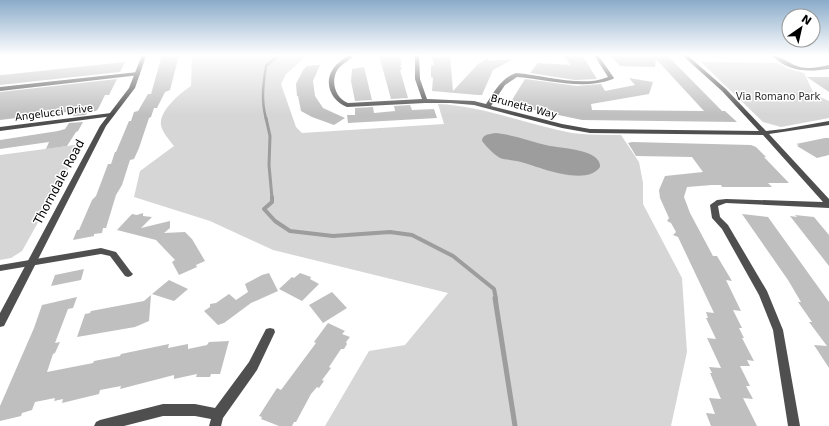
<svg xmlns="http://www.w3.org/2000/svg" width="829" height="426" font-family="'DejaVu Sans',sans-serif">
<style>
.green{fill:#d6d6d6}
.water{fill:#9d9d9d}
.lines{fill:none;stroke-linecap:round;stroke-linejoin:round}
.stream-far3{stroke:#9d9d9d;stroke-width:2.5}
.stream-far2{stroke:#9d9d9d;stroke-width:3}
.stream-far1{stroke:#9d9d9d;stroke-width:4}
.stream{stroke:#9d9d9d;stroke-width:5}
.building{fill:#bfbfbf}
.minor{fill:#4f4f4f;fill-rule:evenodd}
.tertiary{fill:#4f4f4f;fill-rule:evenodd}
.labels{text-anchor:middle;stroke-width:3;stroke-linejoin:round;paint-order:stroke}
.far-park-label{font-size:10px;fill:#2d2d2d;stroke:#fff}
.far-street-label{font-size:10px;fill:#000;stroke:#fff}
.street-label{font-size:12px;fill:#000;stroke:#fff}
</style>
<rect width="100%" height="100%" fill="#fff"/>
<g class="green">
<path d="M192,55H308L286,74L281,84L296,127L302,133L444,124L438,104C485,106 527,125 572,133C589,135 605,135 621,135L639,162L643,183V204L682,278L687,352L671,426H325L369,351L405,345L448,293L273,250L210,221L134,197L140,171L174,146C170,141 162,132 161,125C159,111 180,93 191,86Z"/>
<path d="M701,62L778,63L786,68L804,73L814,94L829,101V118L781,127L763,122Z"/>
<path d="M82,144L22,251L11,258L0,260V155Z"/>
</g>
<path class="water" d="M496,133C515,135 532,142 550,146C562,148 602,150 600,167C586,187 539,167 521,162C514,160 506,160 500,158C493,154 487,147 482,141C482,134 490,134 496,133Z"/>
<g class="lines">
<path class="stream-far3" d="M266,119C261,99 263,86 266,66L279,55"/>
<path class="stream-far2" d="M266,118L270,136L269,165L272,198"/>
<path class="stream-far1" d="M272,197V202L264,209L275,221L290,231L333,236L390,232L412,235L453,256L494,289L496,299"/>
<path class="stream" d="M495,298L515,426"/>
</g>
<g class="building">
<path d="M162,55H179L170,90L165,92L157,108H154L151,117L149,118L139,148L134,159L130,160L122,185L116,195L106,228H103L102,233L94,234V236L73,240L77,230H79L92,200L96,196L108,164H111L115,152H116L129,121H131L134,112L138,111L148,94H151Z"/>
<path d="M379,55H399L402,65H400L402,70H400L408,98L391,99Z"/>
<path d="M431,55H450L453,91L478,64L488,58V61L513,59L493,70L482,95H478L432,91L433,78L431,77V65H434Z"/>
<path d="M564,55H582L597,79L575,80L530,73L538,63L570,65Z"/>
<path d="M610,55H625L627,56L667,55L722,111H725L737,122L582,120L511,105L512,100L525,79L577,86L601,84L605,91L635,85L629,78L653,82L649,94L591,104L592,110L704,111L656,59L655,67L620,66Z"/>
<path d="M125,62L120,72L0,85V75H2Z"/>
<path d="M320,65L313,81L315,96L323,108L345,118L334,125L312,117L301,111L298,96H297L296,84L303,70L307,66Z"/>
<path d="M364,67L372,100L355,101L351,81L352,69Z"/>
<path d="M807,77H829V92Z"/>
<path d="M117,79L109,95H105L98,109L96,111L87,112L86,115L73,116L75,111L0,120V92Z"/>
<path d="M410,105L412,110L434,109L437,118L348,123L347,115H355V108L373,107L374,113L395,111L394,106Z"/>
<path d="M83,122L78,131L76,132L67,146L46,149L49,142L0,149V140L58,131L65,129L69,123Z"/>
<path d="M825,138H829V155L817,158L797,146L799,145L796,144Z"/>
<path d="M632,142L751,145L756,147L766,157H764L789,183H768L772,187H722L721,185H712L687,187L684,197L690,213L713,256H717L732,281L726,280L741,311L733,310L742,328H739L744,338H742L754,361L747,360L750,366H740L750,386H746L753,399L743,398L757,426H711L706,413L715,414L709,398L721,399L710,373H712L709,367L721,368L707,338L716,339L706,318H708L706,312L714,313L678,237L673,235L676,232L671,223L667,221L669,218L660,198L659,190L665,176L703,172L692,157L636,156L628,143Z"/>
<path d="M143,213V216L152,217L141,228L170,221V228L164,233L185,232L192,239L205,261L196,265L197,267L179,275L172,262L175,260L156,240L117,230L132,214L137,215Z"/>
<path d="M742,214L768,217L829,302V368L814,345L827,346L809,322H812L798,302H801L788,280Z"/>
<path d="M795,215L814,217L829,235V266L790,216L797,217Z"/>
<path d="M84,269L81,280L51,286L55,275Z"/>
<path d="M269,273L278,291L251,303L224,323L218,325L204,311L210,307V304L216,303L229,294L236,300L248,292L245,284L262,275Z"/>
<path d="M300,273L311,277L310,279L319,284L302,301L279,289L292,277L294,278Z"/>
<path d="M169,280L188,289L174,301L152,294Z"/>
<path d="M332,292L347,308L323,323L309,305Z"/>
<path d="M151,295L149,321L135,327L77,337L85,314L90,313L91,311L144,301Z"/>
<path d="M77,297L73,308L68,309L55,343L60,342L55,353L53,354L47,372L93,363L94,361L120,356L121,354L169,344L168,348L188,344V349L207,345L209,342L229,341L220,374H211L210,377H196L197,374L174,379V375L120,389L121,386L100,390L99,394L62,403L63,399L54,401L55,398L35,402L32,410L22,413L21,416L0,421V406L34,328L42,305Z"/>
<path d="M328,323L345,331L342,334L350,337L346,342L347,344L344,349H341L329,367L331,368L322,380L324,381L319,388L317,387L311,394L296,422H294L292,426H279L261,419L262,417L259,416L277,388L281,390L316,343L314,342Z"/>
</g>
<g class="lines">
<g class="minor">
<path d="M350,55H355C350,60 343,63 338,69C330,80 335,98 348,103L422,99L415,79V55H419L420,79L427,99L474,101L486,104C494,92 501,78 516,73C544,75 582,88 608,77L594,55H598L614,78L613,79C582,91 548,79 517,77L505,85L491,106L562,124L590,129L759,131L722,91L682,55H687L726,89L766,131L784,129L829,121V125L769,134L829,199V208L726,203L718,206L720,217L728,225L767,291L783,330L800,426H788L773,330L759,295L722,229L712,218L710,205L717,200L726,199L823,202L763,135L590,133L562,128L474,105L450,103H425L347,107C332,102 323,83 333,69C337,63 343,59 350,55Z"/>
<path d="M771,55C780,55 788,63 797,66C807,70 819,67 829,65V69C806,72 789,72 771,55Z"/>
<path d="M138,72L140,73V75L0,91V87Z"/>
<path d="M111,113L114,115L113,116L0,131V127Z"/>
<path d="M101,248L116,252L131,272L133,274L131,276L128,277L125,276L110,256L101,254L0,271V265Z"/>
<path d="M270,328L274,329L275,332L257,370L223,418L221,426H209L211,419L195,416H163L124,426H94L96,422L100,420L163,404H195L215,408L249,362L266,329Z"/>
</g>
<path class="tertiary" d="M142,55L146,56L135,88L106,126L4,326L0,327V313L100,126L129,88Z"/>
</g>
<linearGradient id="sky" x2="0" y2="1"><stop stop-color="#8aabca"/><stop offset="0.48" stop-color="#fff"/><stop offset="1" stop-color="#fff" stop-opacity="0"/></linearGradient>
<rect width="829" height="115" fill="url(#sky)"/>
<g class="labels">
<g class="far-park-label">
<text x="778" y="100">Via Romano Park</text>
</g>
<g class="far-street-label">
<text transform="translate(524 106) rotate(15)" y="4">Brunetta Way</text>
<text transform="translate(54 112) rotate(-7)" y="4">Angelucci Drive</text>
</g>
<g class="street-label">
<text transform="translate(59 182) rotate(-62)" y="4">Thorndale Road</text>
</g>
</g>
<g transform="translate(801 28) rotate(34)"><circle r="19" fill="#ffffff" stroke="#999999"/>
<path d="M0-3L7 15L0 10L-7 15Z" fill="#000000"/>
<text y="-6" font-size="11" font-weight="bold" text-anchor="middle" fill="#000000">N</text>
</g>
</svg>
